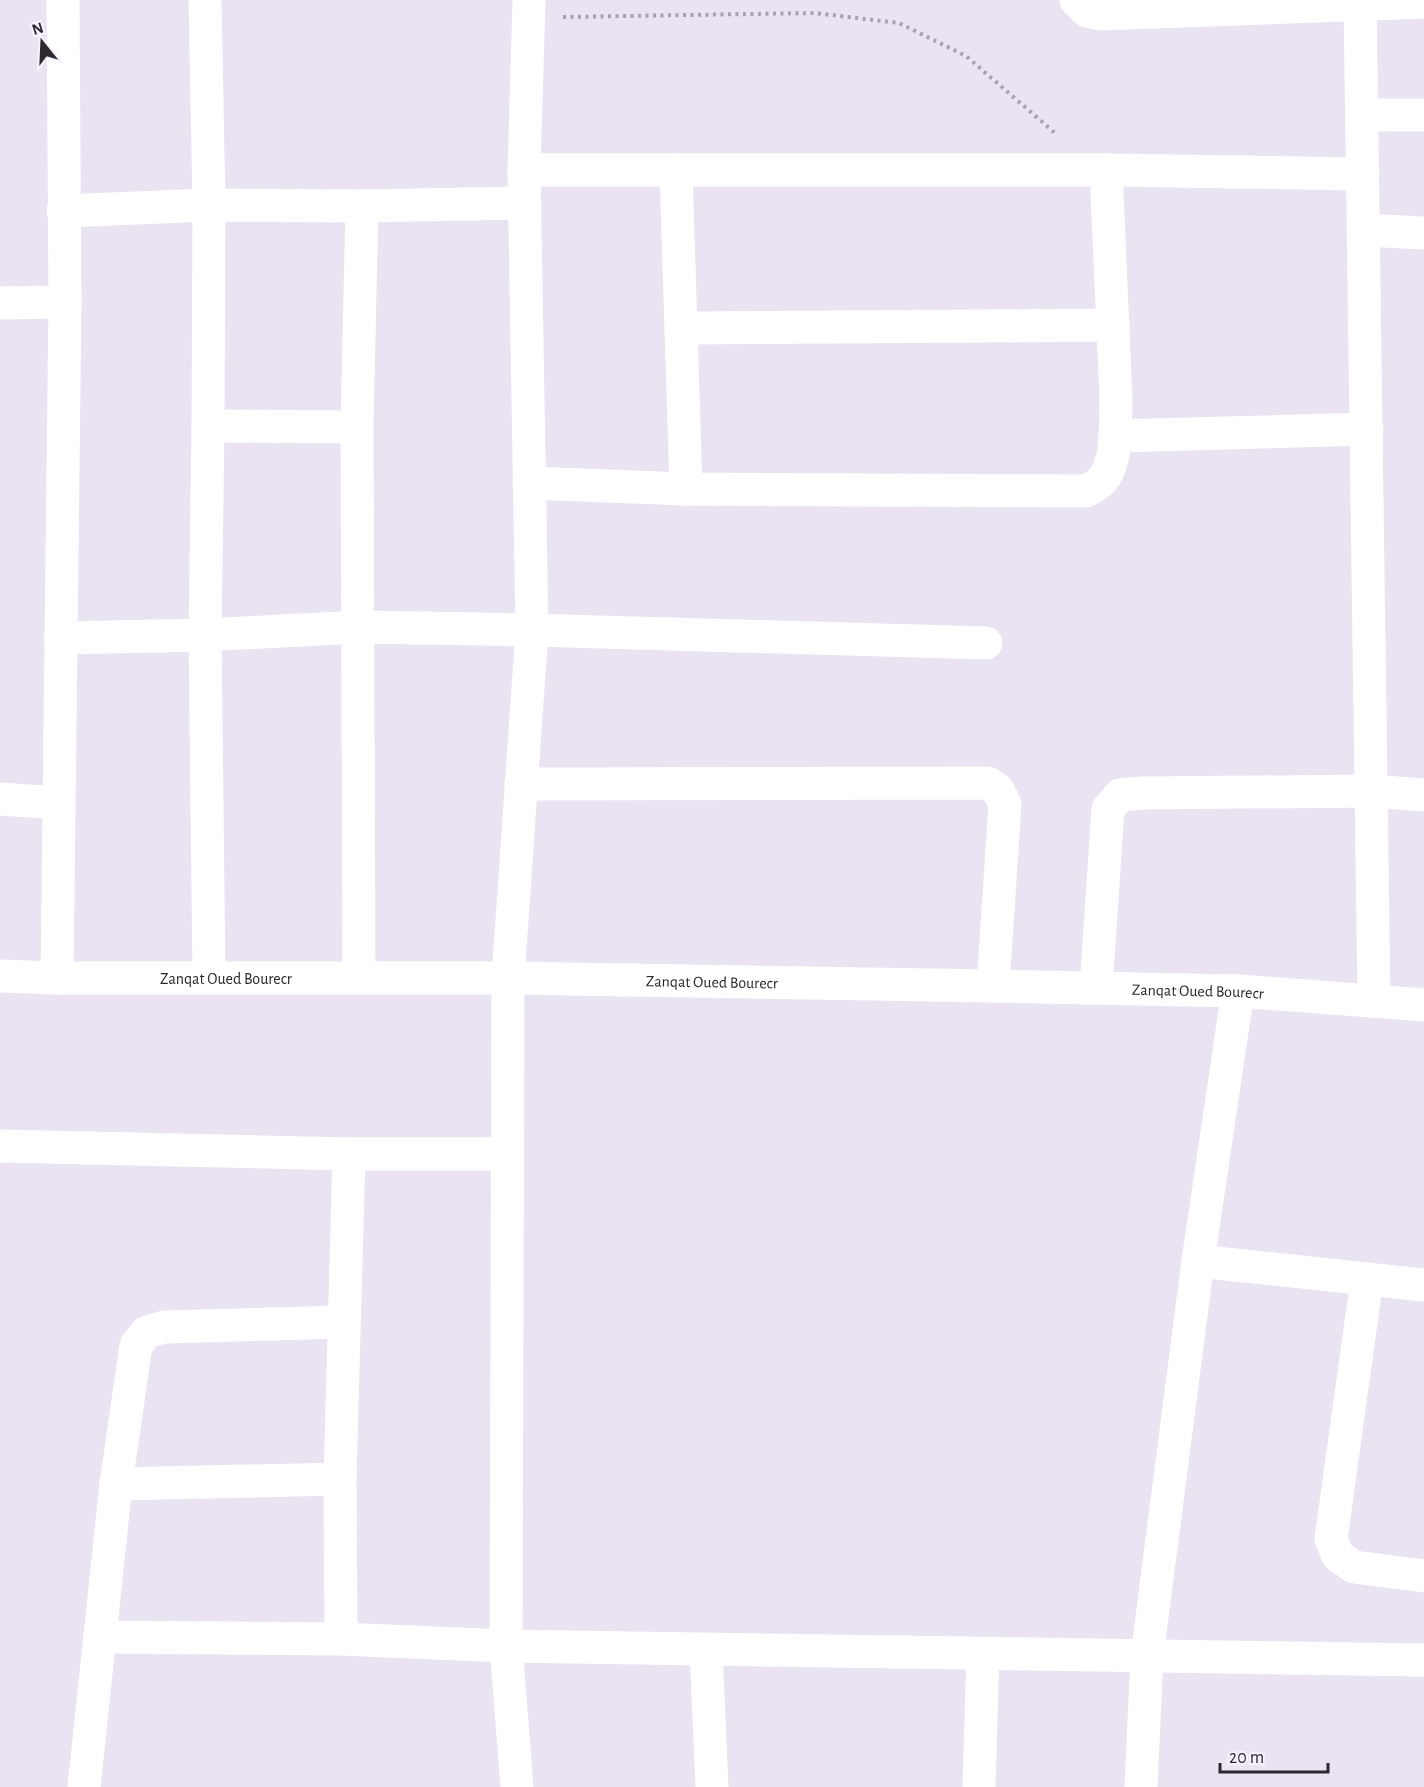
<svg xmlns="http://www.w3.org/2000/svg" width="1424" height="1787" font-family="'Alegreya Sans',sans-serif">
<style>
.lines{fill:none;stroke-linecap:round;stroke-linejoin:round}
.path{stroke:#a7a2ae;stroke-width:4;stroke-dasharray:3 4.5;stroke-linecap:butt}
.minor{stroke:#fff;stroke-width:33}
.labels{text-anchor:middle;stroke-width:5;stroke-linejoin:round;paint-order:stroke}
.street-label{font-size:16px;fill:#2b282e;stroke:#f6f1fd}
</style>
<rect width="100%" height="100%" fill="#eae3f2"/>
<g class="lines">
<path class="path" d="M563,17L814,13L899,23L966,56L1055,133"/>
<g class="minor">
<path d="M205,0L209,205L208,426L205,635L209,977"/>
<path d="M1076,0L1087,11L1100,14L1424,2"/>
<path d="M1360,0L1374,1001"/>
<path d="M1362,115H1424"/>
<path d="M524,170H1106L1363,174"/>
<path d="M676,170L686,489"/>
<path d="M63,211L209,205L362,206L525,203"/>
<path d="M1364,230L1424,233"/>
<path d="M0,303L65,302"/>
<path d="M681,328L1113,325"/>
<path d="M208,426L357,427"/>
<path d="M1115,436L1367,429"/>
<path d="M529,483L686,489L1086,491C1091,488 1098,485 1102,480C1118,463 1115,422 1116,399L1106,170"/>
<path d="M60,638L205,635L358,627L532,630L986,643"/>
<path d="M521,784L988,783L998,790L1005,804L993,986"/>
<path d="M0,799L58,803"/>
<path id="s1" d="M0,976L57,978H508L993,986L1238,991L1424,1005"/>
<path d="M359,977L357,427L362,206"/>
<path d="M57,978L65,302L63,0"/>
<path d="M1096,988L1108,809L1120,795L1143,793L1372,791L1424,795"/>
<path d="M0,1146L349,1154H507"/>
<path d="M1198,1261L1424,1285"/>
<path d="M1367,1279L1331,1539L1338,1556L1354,1567L1424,1576"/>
<path d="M116,1484L340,1479"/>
<path d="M100,1637L341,1639L506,1646L1424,1660"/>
<path d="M341,1639L340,1479L349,1154"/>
<path d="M706,1650L712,1787"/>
<path d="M84,1787L116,1484L136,1345L147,1332L164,1327L344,1322"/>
<path d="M517,1787L506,1646L508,978L532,630L524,170L529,0"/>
<path d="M979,1787L983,1654"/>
<path d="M1141,1787L1147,1656L1198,1261L1238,991"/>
</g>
</g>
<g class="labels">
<g class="street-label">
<text dy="6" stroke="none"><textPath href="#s1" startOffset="226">Zanqat Oued Bourecr</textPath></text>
<text dy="6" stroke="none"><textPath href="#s1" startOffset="712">Zanqat Oued Bourecr</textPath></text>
<text dy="6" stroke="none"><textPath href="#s1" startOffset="1198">Zanqat Oued Bourecr</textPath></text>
</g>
</g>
<g transform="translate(42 42) rotate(342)" stroke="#f6f1fd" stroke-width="4.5" paint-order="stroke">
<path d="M0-4.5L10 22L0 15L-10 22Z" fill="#2b282e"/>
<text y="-9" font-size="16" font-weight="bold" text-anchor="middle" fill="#2b282e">N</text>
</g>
<path d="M1220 1763v9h108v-9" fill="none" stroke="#2b282e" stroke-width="3"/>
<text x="1229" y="1763" font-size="18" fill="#2b282e" stroke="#f6f1fd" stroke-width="4.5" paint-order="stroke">20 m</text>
</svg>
